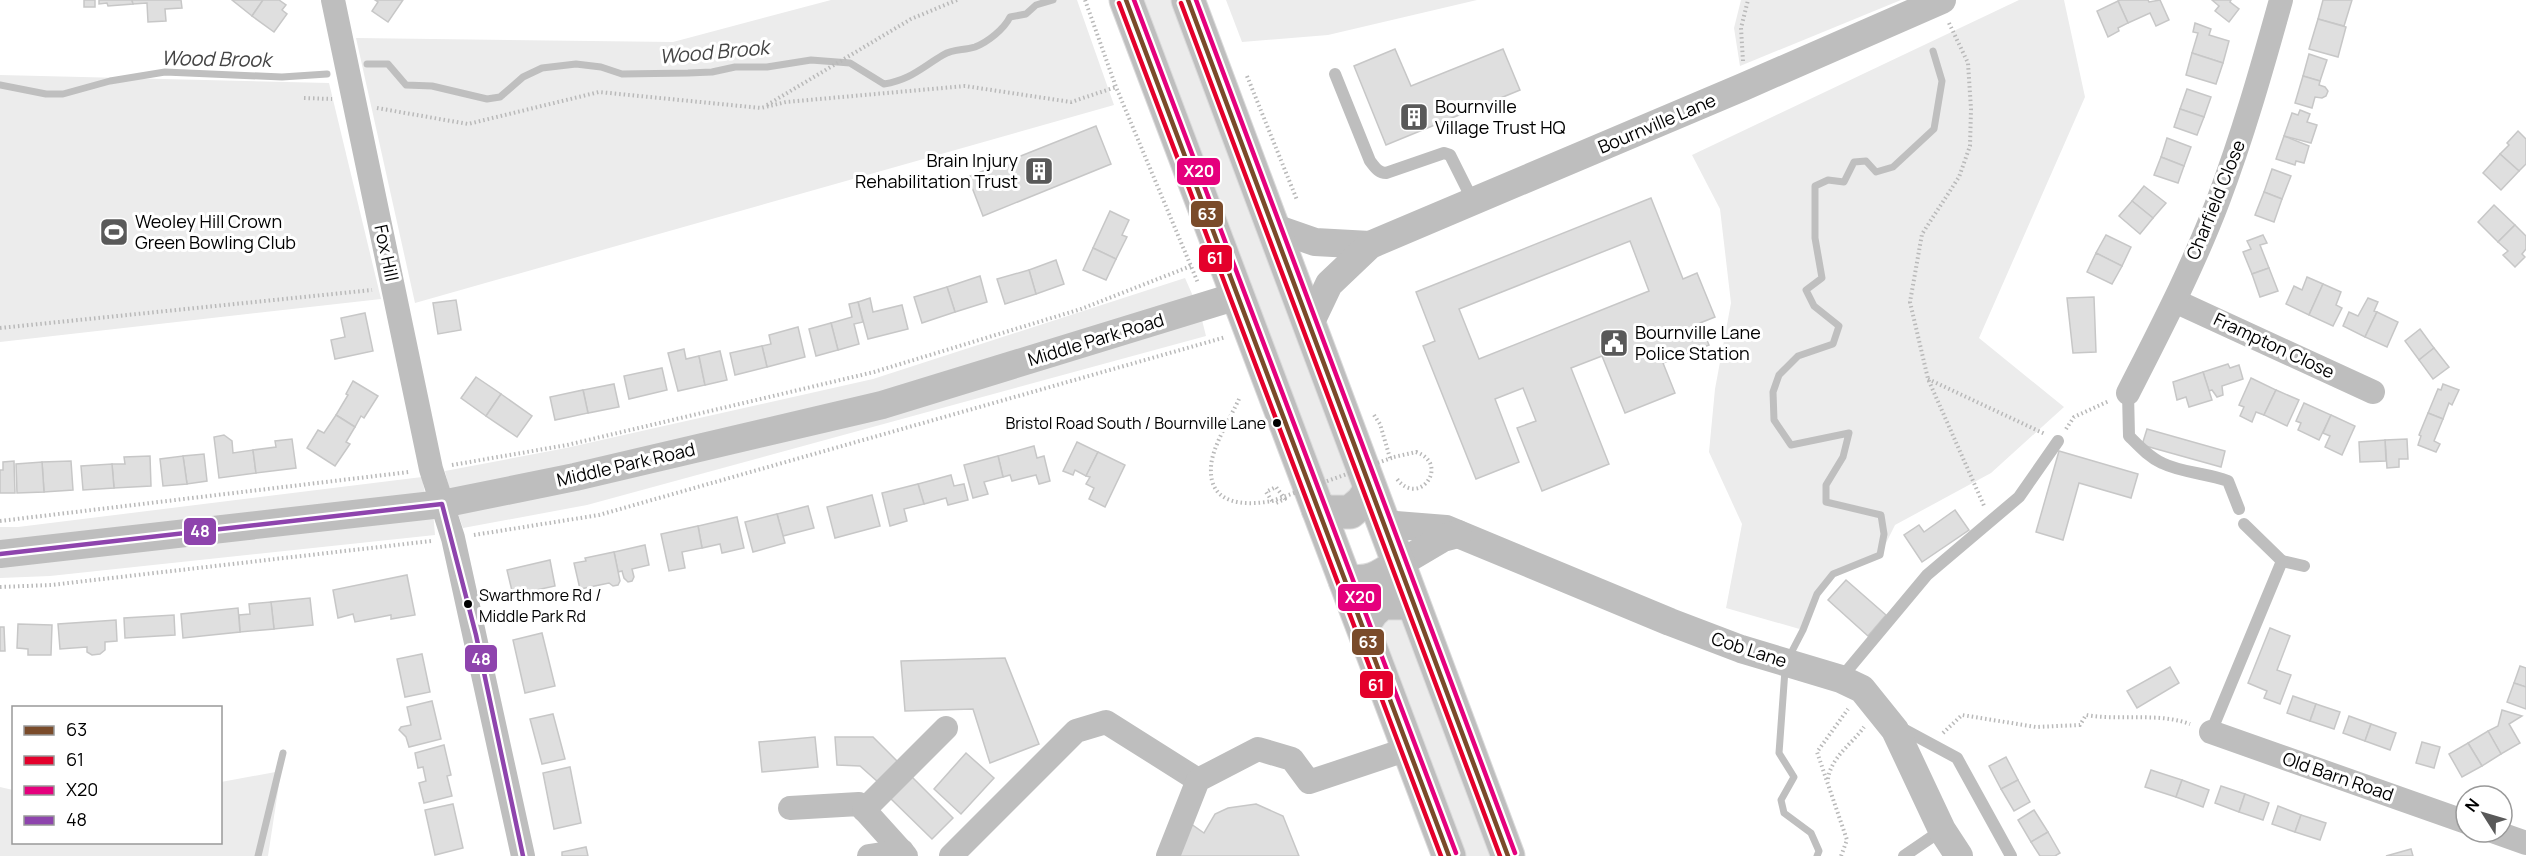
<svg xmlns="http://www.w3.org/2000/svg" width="2526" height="856" font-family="Manrope,sans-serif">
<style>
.green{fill:#ececec}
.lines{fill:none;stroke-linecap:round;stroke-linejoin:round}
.stream{stroke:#bfbfbf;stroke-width:7}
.building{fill:#dfdfdf;stroke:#c7c7c7;stroke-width:1.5;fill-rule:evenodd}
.trunk-casing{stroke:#dbdbdb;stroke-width:35}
.path{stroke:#b9b9b9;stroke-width:4;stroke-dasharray:1.5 3;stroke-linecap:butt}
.service{stroke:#bebebe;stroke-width:12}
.minor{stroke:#bebebe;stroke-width:24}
.tertiary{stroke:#bebebe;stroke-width:28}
.trunk{stroke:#bebebe;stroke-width:33}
.path-bridge{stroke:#b9b9b9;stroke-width:4;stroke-dasharray:1.5 3;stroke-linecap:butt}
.bus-1-casing{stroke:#fff;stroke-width:9}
.bus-2-casing{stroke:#fff;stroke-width:9}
.bus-3-casing{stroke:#fff;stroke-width:9}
.bus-4-casing{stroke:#fff;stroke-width:9}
.bus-1{stroke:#7a4b2a;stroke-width:4.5}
.bus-2{stroke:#e4002b;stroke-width:4.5}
.bus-3{stroke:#e5007d;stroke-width:4.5}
.bus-4{stroke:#8e44ad;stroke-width:4.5}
.bus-dot{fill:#000;stroke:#fff;stroke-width:2}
.labels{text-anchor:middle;stroke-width:6;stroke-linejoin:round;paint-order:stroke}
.bus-label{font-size:16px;fill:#000;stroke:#fff;text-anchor:end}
.poi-label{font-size:18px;fill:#000;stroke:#fff;text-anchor:start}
.street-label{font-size:18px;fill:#000;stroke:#fff}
.water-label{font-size:20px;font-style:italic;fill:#444;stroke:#fff}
.line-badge{stroke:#fff;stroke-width:2}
.badge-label{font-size:16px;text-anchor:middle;font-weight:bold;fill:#fff}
</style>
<rect width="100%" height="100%" fill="#fff"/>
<g class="green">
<path d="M831,0H1077L1114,105L415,303L356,38L673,42Z"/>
<path d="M1137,0H1178L1355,490L1345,503L1327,496Z"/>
<path d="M1226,0H1477L1328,35L1242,42Z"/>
<path d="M1741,0H1901L1740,66L1734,28Z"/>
<path d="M2019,0H2064L2085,97L1979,338L2064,407L1991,473L1895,525L1880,555C1827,577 1824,575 1803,630L1726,608L1742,524L1709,452L1715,389L1731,303L1720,209L1692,155Z"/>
<path d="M0,75L329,83L381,299L0,342Z"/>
<path d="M1185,278L1196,303L865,400L451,497L445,471L566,448L873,379Z"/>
<path d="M1201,316L1206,336L587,505L463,528L455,505Z"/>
<path d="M422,477L425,494L0,545V527H18Z"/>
<path d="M433,511L435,535L50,576L0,578V563Z"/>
<path d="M1410,618L1500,856H1462L1377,632L1383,619Z"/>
<path d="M281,771L268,856H0V787L13,790L14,842H220L221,782Z"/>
</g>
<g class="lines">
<g class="stream">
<path d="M367,64H388L406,85L432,86L487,99L500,97L523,77L542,68L576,64L601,67L622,74L688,73L712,72L735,67H767L811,60L850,63L884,84C910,80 921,68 943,55C955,48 963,51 975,47C988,42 1004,29 1010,17L1026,14L1036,5L1053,0"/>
<path d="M0,85L46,94H63L110,81L165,72L282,77L327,74"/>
<path d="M1789,657L1803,630L1817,594L1833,574L1880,555L1884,534L1881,515L1826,502V485L1843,457L1849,433L1791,445L1774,420L1773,392L1779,375L1798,356L1833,344L1839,326L1814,306L1806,290L1822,278L1815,238V186L1828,180L1844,182L1854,162L1866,161L1876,172L1893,167L1934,129L1942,81L1933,51"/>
<path d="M1785,670L1779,753L1794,777L1781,800L1784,813L1811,833L1819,851L1817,856"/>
<path d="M258,856L283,753"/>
</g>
</g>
<g class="building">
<rect x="84" y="0" width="11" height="7"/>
<path d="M99,0H132L133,4L108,6L107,3L99,4Z"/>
<path d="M132,0H181L182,8L165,9L166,21L148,22L147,3L133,4Z"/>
<path d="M232,0H263L252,16Z"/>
<path d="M263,0H279L286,5L282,10L287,14L274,32L252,16Z"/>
<path d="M375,0H403L388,22L372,11L378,2Z"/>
<path d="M2120,0H2148L2149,2L2160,0L2169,20L2156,26L2150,13L2128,23L2118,1Z"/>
<path d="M2212,0H2231L2230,2L2239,9L2229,22L2215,11L2219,6Z"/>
<path d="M2323,0H2352L2344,26L2318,19Z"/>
<path d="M2118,1L2128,23L2118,28L2119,31L2108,37L2097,11Z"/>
<path d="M2318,19L2346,27L2338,57L2309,49Z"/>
<path d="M2195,23L2211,29L2209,35L2229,41L2223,63L2192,53L2198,33L2193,32Z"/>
<path d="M1395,49L1411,86L1503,49L1520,90L1386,145L1354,66Z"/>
<path d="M2192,53L2223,63L2216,84L2186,75Z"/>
<path d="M2309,54L2327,60L2320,81L2303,76Z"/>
<path d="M2303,76L2320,81L2319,85L2325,87L2328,91L2326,96L2322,98L2315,97L2312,108L2295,103Z"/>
<path d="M2187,89L2211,97L2204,117L2180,109Z"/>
<path d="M2180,109L2204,117L2197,135L2174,127Z"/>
<path d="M2300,110L2310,114L2307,122L2317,125L2311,143L2284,136L2292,113L2298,115Z"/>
<path d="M1096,126L1111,164L983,216L968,177Z"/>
<path d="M2518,131L2526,139V164L2519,171L2500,154L2509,145L2507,143Z"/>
<path d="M2284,136L2309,146L2304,163L2296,161L2295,165L2276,159Z"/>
<path d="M2167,138L2191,147L2184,166L2161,157Z"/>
<path d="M2500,154L2519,171L2501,190L2483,173Z"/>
<path d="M2161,157L2184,166L2178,183L2154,175Z"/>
<path d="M2272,169L2291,176L2282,199L2264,192Z"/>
<path d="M2144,186L2166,203L2153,218L2132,201Z"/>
<path d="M2264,192L2282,199L2274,222L2255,215Z"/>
<path d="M1651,198L1683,279L1697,273L1715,317L1700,323L1709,345L1663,363L1675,393L1625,413L1602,356L1571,368L1609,464L1542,491L1517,428L1536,421L1523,388L1495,399L1519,462L1476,479L1423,346L1435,341L1416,292ZM1630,241L1649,291L1479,359L1459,309Z"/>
<path d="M2132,201L2153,218L2140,234L2119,216Z"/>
<path d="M2494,205L2515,225L2498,242L2478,222Z"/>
<path d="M1110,211L1129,220L1122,235L1127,237L1116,259L1093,248Z"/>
<path d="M2515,225L2526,236V249L2522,254L2525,257L2515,267L2503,255L2508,251L2498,242Z"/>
<path d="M2106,235L2131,247L2122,266L2096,253Z"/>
<path d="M2263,235L2267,243L2260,245L2269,268L2252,274L2243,252L2251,249L2247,241Z"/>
<path d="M1093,248L1116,259L1106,280L1083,270Z"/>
<path d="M2096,253L2122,266L2112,284L2087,272Z"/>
<path d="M1056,260L1064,284L1036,294L1029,270Z"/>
<path d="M2269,268L2278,291L2260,297L2252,274Z"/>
<path d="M1029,270L1036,294L1005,304L997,279Z"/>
<path d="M980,276L987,302L955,312L947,287Z"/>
<path d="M2307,277L2323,284L2309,315L2286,304L2294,286L2302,290Z"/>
<path d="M2323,284L2341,292L2336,305L2342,308L2333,326L2309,315Z"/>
<path d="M947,287L955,312L922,323L914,297Z"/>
<path d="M2094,297L2096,352L2073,353L2067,298Z"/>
<path d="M870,298L873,312L902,305L908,329L868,339L858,302Z"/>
<path d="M2368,298L2378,302L2374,311L2377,312L2365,337L2343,326L2349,312L2358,316Z"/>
<path d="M456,300L461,330L438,334L433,303Z"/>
<path d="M858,302L863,322L854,324L859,344L838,350L831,323L852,317L849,304Z"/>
<path d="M2377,312L2398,322L2387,347L2365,337Z"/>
<path d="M365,313L373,351L335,359L331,340L345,337L341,318Z"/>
<path d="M831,323L838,350L816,356L809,329Z"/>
<path d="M798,327L805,357L767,367L762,346L771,344L769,335Z"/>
<path d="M2420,329L2434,348L2419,360L2405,341Z"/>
<path d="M762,346L767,367L735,375L730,353Z"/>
<path d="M2434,348L2449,367L2433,379L2419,360Z"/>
<path d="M684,349L686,359L699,356L705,385L678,391L668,353Z"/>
<path d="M720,351L727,380L705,385L699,356Z"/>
<path d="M2228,364L2230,368L2239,365L2243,379L2222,386L2223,395L2217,397L2212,390L2209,391L2203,372Z"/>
<path d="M662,368L667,390L629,399L624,376Z"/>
<path d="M2203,372L2212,400L2189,407L2186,397L2177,400L2173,382Z"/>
<path d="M476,377L501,394L486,416L461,398Z"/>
<path d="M2251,378L2276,390L2264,415L2256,412L2252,422L2240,416L2244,407L2239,405Z"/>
<path d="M353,381L378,396L364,418L361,416L355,427L336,415L348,395L346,394Z"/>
<path d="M614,384L619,407L588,413L583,390Z"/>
<path d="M2443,384L2459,390L2452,405L2449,403L2443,419L2428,413L2438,389L2441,390Z"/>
<path d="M583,390L588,413L555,420L550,397Z"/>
<path d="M2276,390L2299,400L2287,426L2264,415Z"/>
<path d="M501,394L532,416L517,437L486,416Z"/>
<path d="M2304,403L2331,415L2319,440L2298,430L2301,423L2296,421Z"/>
<path d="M2428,413L2443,419L2434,441L2440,444L2436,452L2418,445L2421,436L2419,435Z"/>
<path d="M336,415L355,427L346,442L350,444L335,466L307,448L318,430L324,433Z"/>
<path d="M2331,415L2355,426L2342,455L2325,447L2330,436L2323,433Z"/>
<path d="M2147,429L2225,451L2221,467L2142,445Z"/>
<path d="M224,435L232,441L233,453L253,450L256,473L219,478L214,437Z"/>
<path d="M292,439L296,468L256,473L253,450L276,447L275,441Z"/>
<path d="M2407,439L2408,459H2399V467L2387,468L2385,440Z"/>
<path d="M2385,440L2386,461L2360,462L2359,442Z"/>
<path d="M1077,442L1098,452L1086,476L1075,470L1073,475L1063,471Z"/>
<path d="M1034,446L1037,458L1044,456L1050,481L1039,484L1036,475L1012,481L1010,475L1003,477L998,456Z"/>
<path d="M2059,451L2138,474L2131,498L2079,483L2063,540L2036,532Z"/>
<path d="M1098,452L1125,465L1105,507L1089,499L1094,488L1086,484L1090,477L1086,476Z"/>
<path d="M204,454L207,481L187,484L183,456Z"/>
<path d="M150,456L151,486L114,488L112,464H125L124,457Z"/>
<path d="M183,456L187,484L163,486L160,459Z"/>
<path d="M998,456L1003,477L984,482L988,494L973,498L964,465Z"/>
<path d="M14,461L15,493H0V470H3V462Z"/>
<path d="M71,461L73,490L44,492L42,462Z"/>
<path d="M42,462L44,492L17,493L16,464Z"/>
<path d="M112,464L114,488L83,490L81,466Z"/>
<path d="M951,475L954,486L964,484L968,500L948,505L946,498L924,504L918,484Z"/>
<path d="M918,484L924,504L904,509L907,521L890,526L882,493Z"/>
<path d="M872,495L880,526L835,538L827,507Z"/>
<path d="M808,506L814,528L783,536L777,514Z"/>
<path d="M1955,510L1969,530L1922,562L1904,535L1919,525L1924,532Z"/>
<path d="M777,514L785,543L753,552L745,522Z"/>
<path d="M737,517L744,548L722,553L720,544L702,548L698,526Z"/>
<path d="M698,526L702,548L682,552L685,568L669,571L661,534Z"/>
<path d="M645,545L649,565L632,569L634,577L632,581L628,582L624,578L622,571L618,572L614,552Z"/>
<path d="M614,552L620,581L618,585L613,586L609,583L580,589L574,563L586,561L585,558Z"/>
<path d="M550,560L555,586L513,595L507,570Z"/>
<path d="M407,575L415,615L391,619V615L355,622L353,614L338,618L333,590Z"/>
<path d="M1846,580L1886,615L1868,636L1828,600Z"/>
<path d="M310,598L313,625L274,629L271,602Z"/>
<path d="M271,602L274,629L240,632L239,615L250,614L249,604Z"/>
<path d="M238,608L240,632L183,638L181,614Z"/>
<path d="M174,615L175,635L125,638L124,618Z"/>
<path d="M116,620L117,641L105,642V650L100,654L92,655L87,652V647L60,649L58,624Z"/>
<path d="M18,624L52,625L51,655H28V649L17,648Z"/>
<path d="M0,627H4L5,651H0Z"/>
<path d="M2270,628L2290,636L2277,670L2291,675L2280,704L2264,698L2267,691L2248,683Z"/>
<path d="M542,633L555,686L525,693L513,640Z"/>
<path d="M422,654L430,692L405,697L397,659Z"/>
<path d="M1005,658L1039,744L990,763L973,709L905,711L901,661Z"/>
<path d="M2520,666L2526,668V687L2514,683Z"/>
<path d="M2170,667L2179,683L2137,708L2127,691Z"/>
<path d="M2514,683L2526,687V709L2507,702Z"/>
<path d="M2293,696L2316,704L2310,721L2287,713Z"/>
<path d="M432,701L441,739L409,747L406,737L399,730L401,727L411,725L407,707Z"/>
<path d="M2316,704L2340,712L2334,729L2310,721Z"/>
<path d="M2502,710L2522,716L2509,724L2520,743L2501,754L2488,731L2498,726Z"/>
<path d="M553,714L565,759L542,764L530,719Z"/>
<path d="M2349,716L2371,724L2365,741L2343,733Z"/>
<path d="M2371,724L2396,733L2390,750L2365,741Z"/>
<path d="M2488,731L2501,754L2482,766L2468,743Z"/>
<path d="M815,737L818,767L762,772L759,742Z"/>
<path d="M835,737H873L898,762L878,782L860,766L837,765Z"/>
<path d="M2422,742L2440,747L2434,768L2416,763Z"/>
<path d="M2468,743L2482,766L2462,777L2449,754Z"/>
<path d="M444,745L451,775L447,776L452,796L424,803L419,783L426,781L423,767L418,768L415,753Z"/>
<path d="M966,753L994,778L961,814L934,789Z"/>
<path d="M2006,757L2018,780L2001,789L1989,766Z"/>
<path d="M570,767L581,823L554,829L543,773Z"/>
<path d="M2151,770L2182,780L2176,797L2145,787Z"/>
<path d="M910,775L953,818L932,839L889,797Z"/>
<path d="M2018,780L2030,802L2014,811L2001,789Z"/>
<path d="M2182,780L2209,790L2203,807L2176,797Z"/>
<path d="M2221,786L2245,794L2239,812L2215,803Z"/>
<path d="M2245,794L2269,803L2263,820L2239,812Z"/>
<path d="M453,804L463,848L435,855L425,810Z"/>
<path d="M1256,804L1283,816L1299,856H1179L1191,824L1204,833L1215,814L1228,808Z"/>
<path d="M2278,806L2301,815L2295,832L2272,824Z"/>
<path d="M2034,810L2048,832L2031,842L2018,820Z"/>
<path d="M2301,815L2326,823L2320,840L2295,832Z"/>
<path d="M2048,832L2060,853L2055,856H2040L2031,842Z"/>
<path d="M586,847L588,856H562V852Z"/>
<path d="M2411,849L2413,856H2386Z"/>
</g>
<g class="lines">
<g class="trunk-casing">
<g id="trunk">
<path d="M1126,0L1449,856"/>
<path d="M1188,0L1508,856"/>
<path d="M1318,509L1330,512H1350L1362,502L1370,490"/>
<path d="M1345,580C1369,585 1380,577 1399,564"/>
<path d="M1363,625L1372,612L1382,603H1413"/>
</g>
</g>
<g class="path">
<path d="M1085,0L1116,87L1198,283"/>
<path d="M1949,23L1968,63L1971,109L1970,146L1959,177L1922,234L1910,302L1928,379L1985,508"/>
<path d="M1743,61L1741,28L1748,0"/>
<path d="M1247,76L1297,200"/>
<path d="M304,98L332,99"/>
<path d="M767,105L911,19L957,0"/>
<path d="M377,108L468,124L599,92L761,108L786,102L965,86L1071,102L1116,87"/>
<path d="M0,328L372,290"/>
<path d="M1928,379L2045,434"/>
<path d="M1374,415L1380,424L1390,458"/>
<path d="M2066,429L2074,417L2109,401"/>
<path d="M1394,457L1416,452C1451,464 1419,508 1397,479"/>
<path d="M452,465L567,445L874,372L1081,309L1191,266"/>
<path d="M1272,501L1266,492L1276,487L1285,499L1276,503"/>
<path d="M0,521L409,472"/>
<path d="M474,535L599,515L1226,337"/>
<path d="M0,587L51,585L431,541"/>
<path d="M1943,733L1962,715L2036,727L2080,725L2086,715C2121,721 2157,712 2190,724"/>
<path d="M1828,779C1831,757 1852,744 1864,727"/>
<path d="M1841,856L1847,840L1817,752L1848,709"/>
</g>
<g class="service">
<path d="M1335,74L1370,161C1375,167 1378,173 1386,173L1444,153L1450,155L1473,201"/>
<path d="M2128,393L2129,436C2139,446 2149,457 2162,463C2182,473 2207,473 2228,481L2239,509"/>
<path d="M2282,561L2304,566"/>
<path d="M1841,678L1927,575L2019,497L2058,441"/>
<path d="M1899,730H1905L1957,758L2011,856"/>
<path d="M2211,732L2282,561L2244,524"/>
<path d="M1904,856L1942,830"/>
</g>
<g class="minor">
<path d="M333,0L431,469L453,538L523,856"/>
<path d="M2175,301L2373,392"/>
<path d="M2128,393C2160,330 2193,267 2218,201C2243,135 2262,68 2281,0"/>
<path d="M2211,732L2466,822"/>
<path d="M790,808L859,804L906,856"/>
<path d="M864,810L946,728"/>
<path d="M2495,832L2526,843"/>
<path d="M869,856L902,851"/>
<path d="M951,856L1076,731L1106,722L1198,780"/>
<path d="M1168,856L1198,780L1258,749L1292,759L1309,782L1408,749"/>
</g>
<g class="tertiary">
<path d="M1272,227L1315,242L1370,245"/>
<path d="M1309,326L1329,284L1370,245L1743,87L1942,0"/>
<path d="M1383,524L1446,529L1670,622L1741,649L1841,679L1862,689L1895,730L1942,830L1959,856"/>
<path d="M0,554L442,504L575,477L882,405L1237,296"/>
<path d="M1399,564L1443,538L1458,534"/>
</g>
<use href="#trunk" class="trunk"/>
<path class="path-bridge" d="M1239,399C1231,417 1211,448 1211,468C1209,505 1245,506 1272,501L1394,457"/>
<g class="bus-1-casing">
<g id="bus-1">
<path d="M1126,0L1449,856"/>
<path d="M1188,0L1508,856"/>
</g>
</g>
<g class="bus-2-casing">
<g id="bus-2">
<path d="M1119,3L1441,856"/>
<path d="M1181,3L1500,856"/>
</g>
</g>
<g class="bus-3-casing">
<g id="bus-3">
<path d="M1134,0L1456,853"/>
<path d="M1196,0L1515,853"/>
</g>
</g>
<g class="bus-4-casing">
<path id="bus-4" d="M0,554L442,504L476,635L523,856"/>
</g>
<use href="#bus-1" class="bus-1"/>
<use href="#bus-2" class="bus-2"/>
<use href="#bus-3" class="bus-3"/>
<use href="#bus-4" class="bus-4"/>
</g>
<defs>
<g id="building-square" transform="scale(1.5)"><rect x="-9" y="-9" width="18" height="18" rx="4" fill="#595959" stroke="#fff"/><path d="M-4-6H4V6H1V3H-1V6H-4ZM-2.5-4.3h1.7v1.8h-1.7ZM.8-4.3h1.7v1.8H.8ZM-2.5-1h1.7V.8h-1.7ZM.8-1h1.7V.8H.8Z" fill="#fff"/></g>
<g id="stadium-square" transform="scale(1.5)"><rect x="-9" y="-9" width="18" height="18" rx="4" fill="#595959" stroke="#fff"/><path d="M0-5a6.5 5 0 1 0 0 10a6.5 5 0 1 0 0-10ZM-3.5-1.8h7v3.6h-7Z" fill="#fff"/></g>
<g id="civic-square" transform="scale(1.5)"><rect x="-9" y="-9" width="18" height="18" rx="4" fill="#595959" stroke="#fff"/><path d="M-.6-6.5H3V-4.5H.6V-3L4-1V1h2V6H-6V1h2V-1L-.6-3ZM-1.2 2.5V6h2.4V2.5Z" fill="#fff"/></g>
</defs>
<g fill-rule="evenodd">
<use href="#building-square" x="1414" y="117"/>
<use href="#building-square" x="1039" y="171"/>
<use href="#stadium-square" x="114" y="232"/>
<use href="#civic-square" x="1614" y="343"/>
</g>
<g class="bus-dot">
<circle cx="1277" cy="423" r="5"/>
<circle cx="468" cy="604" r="5"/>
</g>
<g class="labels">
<g class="bus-label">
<text x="1266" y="429">Bristol Road South / Bournville Lane</text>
<text x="479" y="601" text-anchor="start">Swarthmore Rd /<tspan x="479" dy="21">Middle Park Rd</tspan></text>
</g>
<g class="poi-label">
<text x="1435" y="113">Bournville<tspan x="1435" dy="21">Village Trust HQ</tspan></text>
<text x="1018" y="167" text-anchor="end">Brain Injury<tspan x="1018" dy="21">Rehabilitation Trust</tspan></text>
<text x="135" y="228">Weoley Hill Crown<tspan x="135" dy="21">Green Bowling Club</tspan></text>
<text x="1635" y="339">Bournville Lane<tspan x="1635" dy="21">Police Station</tspan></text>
</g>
<g class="street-label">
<text transform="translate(1657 124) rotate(-23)" y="6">Bournville Lane</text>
<text transform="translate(2216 200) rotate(-68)" y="6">Charfield Close</text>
<text transform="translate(386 253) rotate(78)" y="6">Fox Hill</text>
<text transform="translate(1096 340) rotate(-17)" y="6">Middle Park Road</text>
<text transform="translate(2274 346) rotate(25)" y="6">Frampton Close</text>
<text transform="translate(626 465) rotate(-13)" y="6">Middle Park Road</text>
<text transform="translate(1749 650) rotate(18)" y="6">Cob Lane</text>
<text transform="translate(2338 777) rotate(19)" y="6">Old Barn Road</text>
</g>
<g class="water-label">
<text transform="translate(714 52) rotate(-5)" y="7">Wood Brook</text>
<text transform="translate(216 59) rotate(1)" y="7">Wood Brook</text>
</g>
</g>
<g class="line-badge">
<rect x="1176" y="157" width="45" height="29" rx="6" fill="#e5007d"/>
<rect x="1190" y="200" width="34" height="28" rx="6" fill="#7a4b2a"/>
<rect x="1198" y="244" width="35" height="29" rx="6" fill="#e4002b"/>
<rect x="183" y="517" width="34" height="29" rx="6" fill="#8e44ad"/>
<rect x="1337" y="583" width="45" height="29" rx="6" fill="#e5007d"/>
<rect x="1351" y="628" width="34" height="28" rx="6" fill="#7a4b2a"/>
<rect x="464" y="644" width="34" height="29" rx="6" fill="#8e44ad"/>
<rect x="1359" y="670" width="35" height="29" rx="6" fill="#e4002b"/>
</g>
<g class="badge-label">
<text x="1199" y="177">X20</text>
<text x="1207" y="220">63</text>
<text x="1215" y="264">61</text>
<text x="200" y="537">48</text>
<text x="1360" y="603">X20</text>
<text x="1368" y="648">63</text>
<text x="481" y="665">48</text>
<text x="1376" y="691">61</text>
</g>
<rect x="12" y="706" width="210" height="138" fill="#ffffff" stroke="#999999" stroke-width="1.5"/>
<rect x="24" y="726" width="30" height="9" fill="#7a4b2a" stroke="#999999" stroke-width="1.5"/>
<text x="66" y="736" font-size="18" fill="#000000">63</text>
<rect x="24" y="756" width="30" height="9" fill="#e4002b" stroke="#999999" stroke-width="1.5"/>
<text x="66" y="766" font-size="18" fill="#000000">61</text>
<rect x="24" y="786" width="30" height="9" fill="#e5007d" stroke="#999999" stroke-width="1.5"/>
<text x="66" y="796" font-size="18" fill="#000000">X20</text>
<rect x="24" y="816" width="30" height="9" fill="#8e44ad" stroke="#999999" stroke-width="1.5"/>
<text x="66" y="826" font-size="18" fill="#000000">48</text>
<g transform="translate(2484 814) rotate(307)"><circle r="28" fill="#ffffff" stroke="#999999" stroke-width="1.5"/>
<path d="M0-4.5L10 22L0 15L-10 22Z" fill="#595959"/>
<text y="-9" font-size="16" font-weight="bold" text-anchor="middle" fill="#000000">N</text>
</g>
</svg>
